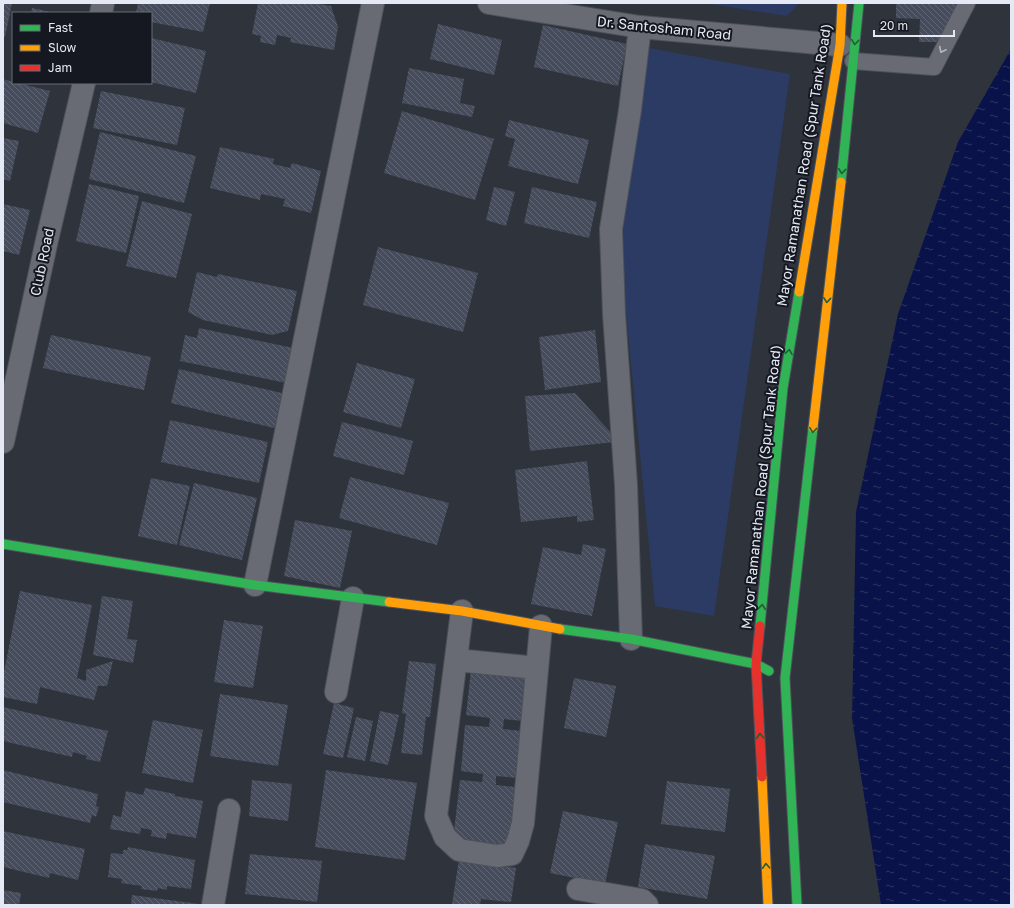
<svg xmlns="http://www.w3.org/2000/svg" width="1014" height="908" font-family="'Golos Text',sans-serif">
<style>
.park{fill:#2c3b63}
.water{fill:url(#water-ripples)}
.building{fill:url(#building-back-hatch)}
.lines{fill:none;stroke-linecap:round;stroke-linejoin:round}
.lane-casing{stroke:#4d5159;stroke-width:18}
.street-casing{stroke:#4d5159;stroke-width:24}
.fast-casing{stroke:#4d5159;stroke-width:11}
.slow-casing{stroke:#4d5159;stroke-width:11}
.jam-casing{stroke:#4d5159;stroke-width:11}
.lane{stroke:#686b73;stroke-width:16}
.street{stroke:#686b73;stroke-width:22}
.fast{stroke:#30b455;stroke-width:9}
.slow{stroke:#ff9f0a;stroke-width:9}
.jam{stroke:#e5322d;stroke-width:9}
.oneway{stroke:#215e38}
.oneway2{stroke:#b2b7c1}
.labels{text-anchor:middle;stroke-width:4;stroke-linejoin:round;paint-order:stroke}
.street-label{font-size:14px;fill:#e4e9f5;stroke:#151821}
</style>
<defs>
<pattern id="water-ripples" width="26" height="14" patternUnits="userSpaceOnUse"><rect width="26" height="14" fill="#0a1349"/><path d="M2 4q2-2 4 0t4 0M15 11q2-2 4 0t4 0" fill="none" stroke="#2e3564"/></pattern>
<pattern id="building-back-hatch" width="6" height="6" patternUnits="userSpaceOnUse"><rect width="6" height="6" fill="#464c5c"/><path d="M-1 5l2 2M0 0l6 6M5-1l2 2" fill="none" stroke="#616674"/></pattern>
</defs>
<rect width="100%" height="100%" fill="#2f333c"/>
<g class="park">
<path d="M704,3H799L787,16Z"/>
<path d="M649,48L790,74L714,616L655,606L616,213Z"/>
</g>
<path class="water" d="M1011,49V905H881L852,718L856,512L898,314L958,142Z"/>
<g class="building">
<path d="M3,3H12L5,37H3Z"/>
<path d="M138,3H210L203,32L151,22V13H136Z"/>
<path d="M258,3H314L331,6L338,27L334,50L290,42L291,38L277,35L275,45L260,42L261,36L252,34Z"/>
<path d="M896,3H959L939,42H919L920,19L896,18Z"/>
<path d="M32,8L50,12V13H31Z"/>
<path d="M438,24L502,40L494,75L430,59Z"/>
<path d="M543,25L627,44L618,86L534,67Z"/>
<path d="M151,38L206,51L196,93L151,82Z"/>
<path d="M409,68L464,79L460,103L475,106L472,117L402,103Z"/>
<path d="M3,79L13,82V83H18L50,91L38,133L3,123Z"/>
<path d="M101,91L185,108L177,145L93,128Z"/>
<path d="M402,111L494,139L475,200L384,173Z"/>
<path d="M509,120L589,140L578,184L508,166L515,139L505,136Z"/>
<path d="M100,132L196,156L184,203L89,179Z"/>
<path d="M3,138L19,141L10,181L3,179Z"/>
<path d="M220,147L274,159L273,164L290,168L292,163L321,171L311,213L283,206L285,199L261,194L260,200L210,188Z"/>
<path d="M89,184L139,196L126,253L76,241Z"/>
<path d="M494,187L515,192L506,226L486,220Z"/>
<path d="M532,187L597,202L589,238L524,223Z"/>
<path d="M142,201L192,214L176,278L126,266Z"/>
<path d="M3,204L30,210L19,255L3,251Z"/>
<path d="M378,247L478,273L463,332L363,305Z"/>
<path d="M197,272L217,277L218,274L297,291L288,331L272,335L203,320L188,312Z"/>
<path d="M199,328L298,349L291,384L180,361L185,335L197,338Z"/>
<path d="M595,330L601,382L545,390L539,337Z"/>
<path d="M51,335L151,357L144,390L43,368Z"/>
<path d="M357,363L415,379L401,428L343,412Z"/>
<path d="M179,369L286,394L278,429L171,403Z"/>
<path d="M575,393L614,436L615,442L530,451L525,396Z"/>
<path d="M170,420L268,442L259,483L161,462Z"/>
<path d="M342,422L413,441L404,475L333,456Z"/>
<path d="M587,461L594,520L577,522V516L521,522L515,470Z"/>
<path d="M350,477L449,503L437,545L339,518Z"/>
<path d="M151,478L190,486L177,545L138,536Z"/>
<path d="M194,483L257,498L242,560L179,545Z"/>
<path d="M295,520L352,531L340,588L284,576Z"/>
<path d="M583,544L606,549L592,616L531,604L543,547L581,555Z"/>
<path d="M20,591L92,605L77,678L86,681V670L113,661L107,686H98L94,700L40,687L37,704L3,697V677Z"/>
<path d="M102,596L133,601L127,639L137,640L133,663L93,655Z"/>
<path d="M224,620L263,626L253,688L214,682Z"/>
<path d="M409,661L436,664L430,717H426L422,755L401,753L406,714L402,713Z"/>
<path d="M471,670L527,678L523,721L504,719L503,729L522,731L517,778L496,776V785L516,787L510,846L453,840L460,780L482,782L483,774L461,771L465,725L489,727L490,718L466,715Z"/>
<path d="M574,678L616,686L606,737L564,728Z"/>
<path d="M220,694L288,705L278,766L210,756Z"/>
<path d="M334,703L354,708L343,758L323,754Z"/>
<path d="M3,707L108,731L100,762L86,759L87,756L73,752L72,757L3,741Z"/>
<path d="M380,711L399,715L388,765L370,761Z"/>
<path d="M356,717L373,721L365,761L347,757Z"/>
<path d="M153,720L203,730L193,783L142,773Z"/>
<path d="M3,770L98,794L96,806L99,807L96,817L92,815L90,823L3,802Z"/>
<path d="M326,770L417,783L405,860L315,847Z"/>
<path d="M252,780L292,784L288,821L249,816Z"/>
<path d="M667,781L730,789L725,832L661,824Z"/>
<path d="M145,788L175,794V796L203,801L196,838L167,833L166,839L151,836L152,830L141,828L140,834L110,829L113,815L121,817L126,791L143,795Z"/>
<path d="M563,811L618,822L605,884L550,873Z"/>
<path d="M3,831L85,849L78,880L50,873L49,878L3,867Z"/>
<path d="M645,844L715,856L707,899L638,887Z"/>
<path d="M128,847L195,860L191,889L167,886V890L158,888L157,891L141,889L142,886L121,883L122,879L108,877L111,853L123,854V850H127Z"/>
<path d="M250,854L322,861L317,902L245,894Z"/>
<path d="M459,859L516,868L511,902L481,899L480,905H452Z"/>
<path d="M3,890L21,893L19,905H3Z"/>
<path d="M132,895L199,904L198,905H131Z"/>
</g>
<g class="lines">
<g class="lane-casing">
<path id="lane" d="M853,61L934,67L967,3"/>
</g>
<g class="street-casing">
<g id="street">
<path d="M489,3L640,27L840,45"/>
<path d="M101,13L103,3"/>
<path d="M3,442L47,240L84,83"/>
<path d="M255,585L373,3"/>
<path d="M462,611L436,816L445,837L459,850L497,856L512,854L518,841L523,823L541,626"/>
<path d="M631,639L626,485L614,314L611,229L630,110L640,27"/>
<path d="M456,660L537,668"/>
<path d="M336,692L353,598"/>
<path d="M578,889L642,900L647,905"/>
<path d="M213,905L229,810"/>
</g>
</g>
<g class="fast-casing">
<g id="fast">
<path d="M841,182L859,3"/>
<path d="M3,544L255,585L389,602"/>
<path d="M760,626L783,388L799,292"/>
<path d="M560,629L631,639L756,664L769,671"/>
<path d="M797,905L785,678L813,428"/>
</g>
</g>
<g class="slow-casing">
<g id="slow">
<path d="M799,292L840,45L842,3"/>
<path d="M813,428L841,182"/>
<path d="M389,602L462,611L560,629"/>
<path d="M762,777L768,905"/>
</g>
</g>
<g class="jam-casing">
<path id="jam" d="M760,626L756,664L762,777"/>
</g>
<use href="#lane" class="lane"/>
<use href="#street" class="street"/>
<use href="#fast" class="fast"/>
<use href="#slow" class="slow"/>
<use href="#jam" class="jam"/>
</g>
<defs><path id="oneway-chevron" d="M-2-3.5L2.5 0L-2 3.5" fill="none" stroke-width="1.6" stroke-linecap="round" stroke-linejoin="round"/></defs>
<g class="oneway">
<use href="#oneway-chevron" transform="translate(855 42) rotate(96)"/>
<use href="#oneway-chevron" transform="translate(842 171) rotate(96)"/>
<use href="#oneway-chevron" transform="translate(827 300) rotate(96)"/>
<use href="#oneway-chevron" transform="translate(789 352) rotate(-81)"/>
<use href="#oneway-chevron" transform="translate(813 430) rotate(96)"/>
<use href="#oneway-chevron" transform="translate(762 607) rotate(-85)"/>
<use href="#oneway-chevron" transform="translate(760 736) rotate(-93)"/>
<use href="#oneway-chevron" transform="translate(766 866) rotate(-93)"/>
</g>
<use class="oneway2" href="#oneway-chevron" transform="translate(942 50) rotate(117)"/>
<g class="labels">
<g class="street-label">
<text transform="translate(664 28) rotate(6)" y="5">Dr. Santosham Road</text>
<text transform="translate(804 165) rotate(-81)" y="5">Mayor Ramanathan Road (Spur Tank Road)</text>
<text transform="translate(42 262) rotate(-78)" y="5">Club Road</text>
<text transform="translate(761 487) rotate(-84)" y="5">Mayor Ramanathan Road (Spur Tank Road)</text>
</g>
</g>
<rect width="1014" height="908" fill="none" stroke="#e4e9f5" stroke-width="8"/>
<rect x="12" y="12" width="140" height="72" fill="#151821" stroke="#686c76"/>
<rect x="20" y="25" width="20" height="6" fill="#30b455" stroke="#686c76"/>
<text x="48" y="32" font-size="12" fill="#e4e9f5">Fast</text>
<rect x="20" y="45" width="20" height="6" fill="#ff9f0a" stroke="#686c76"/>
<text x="48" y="52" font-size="12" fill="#e4e9f5">Slow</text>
<rect x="20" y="65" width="20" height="6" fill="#e5322d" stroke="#686c76"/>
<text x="48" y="72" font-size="12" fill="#e4e9f5">Jam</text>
<path d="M874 30v6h80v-6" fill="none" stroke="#e4e9f5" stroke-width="2"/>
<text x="880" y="30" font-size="12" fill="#e4e9f5" stroke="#151821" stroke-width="3" paint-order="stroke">20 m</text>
</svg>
